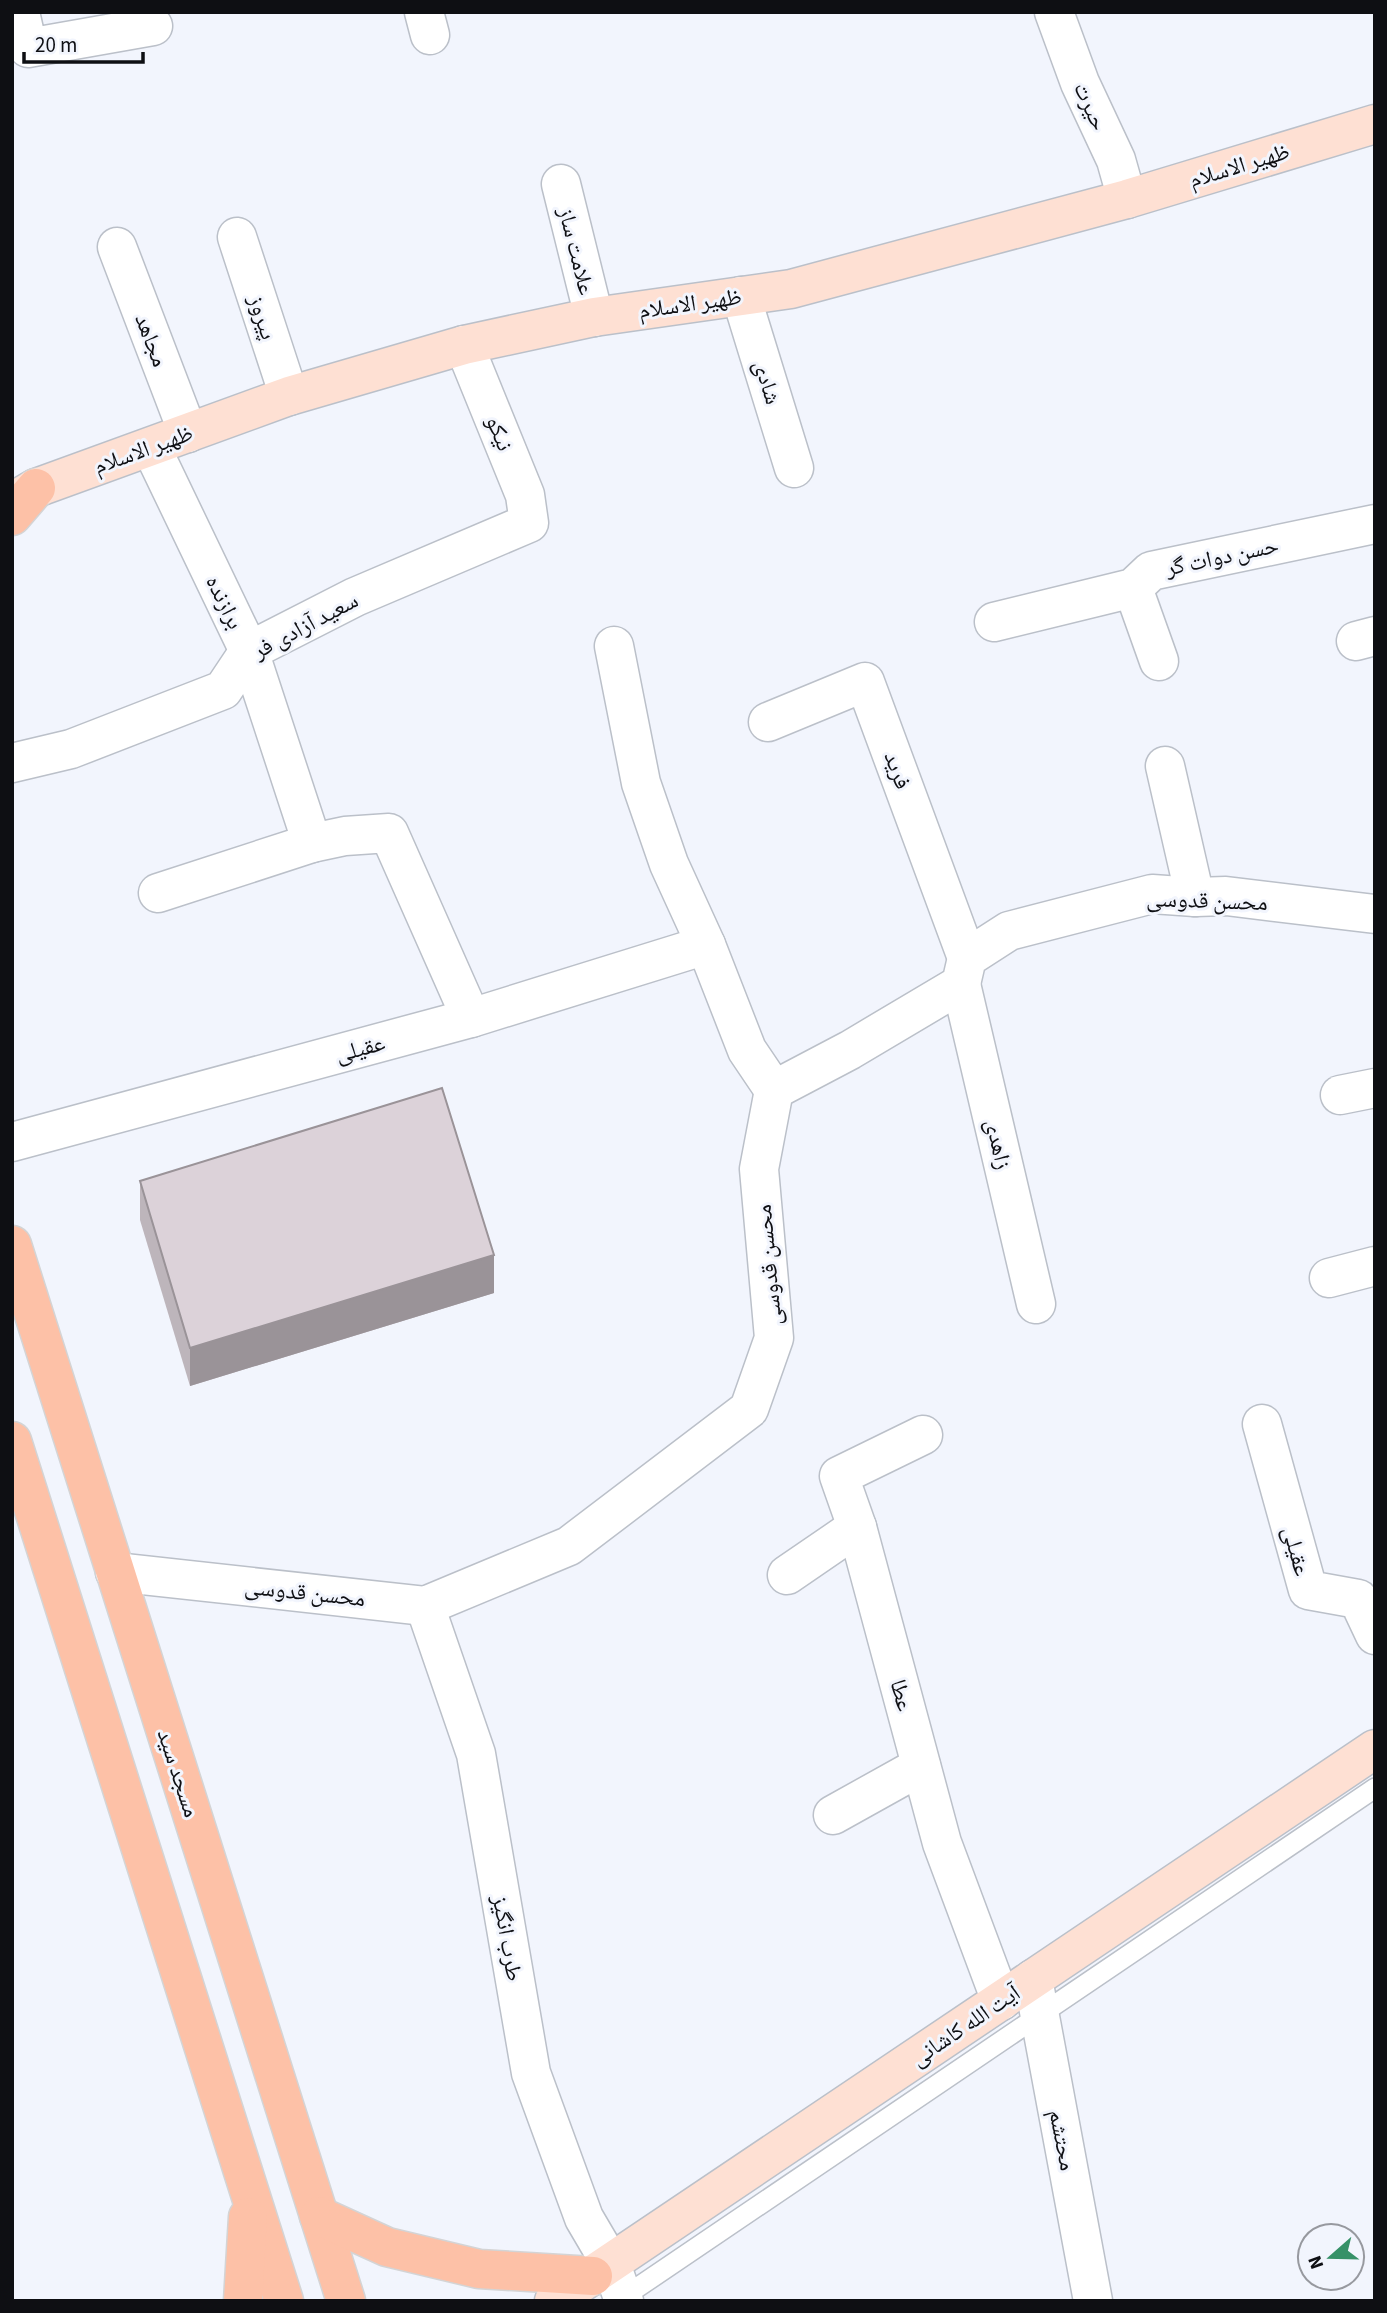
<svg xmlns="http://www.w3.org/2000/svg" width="1387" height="2313" font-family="'Source Sans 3','Noto Naskh Arabic',sans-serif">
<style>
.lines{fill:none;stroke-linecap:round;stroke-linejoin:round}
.service-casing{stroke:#bbc0c9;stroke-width:22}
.minor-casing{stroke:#bbc0c9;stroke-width:41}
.secondary-casing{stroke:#bbc0c9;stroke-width:41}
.primary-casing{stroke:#d4d4d5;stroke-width:41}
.service{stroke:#fff;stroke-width:19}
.minor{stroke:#fff;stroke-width:38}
.secondary{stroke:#fee0d3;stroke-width:38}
.primary{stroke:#fdc1a7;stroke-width:38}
.wall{fill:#bdb5bb}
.shaded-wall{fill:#9a9398}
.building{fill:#dcd2d9;stroke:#9a9398;stroke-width:2}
.labels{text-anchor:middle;stroke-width:6;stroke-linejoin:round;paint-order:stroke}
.street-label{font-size:23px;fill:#0e0f13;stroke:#f2f5fd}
</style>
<rect width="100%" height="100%" fill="#f2f5fd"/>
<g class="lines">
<g class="service-casing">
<path id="service" d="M619,2300L1375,1788"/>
</g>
<g class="minor-casing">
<g id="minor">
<path d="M20,12L28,48L153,26"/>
<path d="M424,12L430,35"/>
<path d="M1054,12L1080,83L1116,160L1127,199"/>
<path d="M561,184L594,317"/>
<path d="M237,237L289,396"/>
<path d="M117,247L188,433"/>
<path d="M741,296L794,468"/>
<path d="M151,447L249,651L312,843"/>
<path d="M1133,588L1159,661"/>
<path d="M994,622L1133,588L1151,571L1375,524"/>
<path d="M1356,641L1375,636"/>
<path d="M614,646L641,783L669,864L706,945L747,1050L774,1090"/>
<path d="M768,722L865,682L967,958"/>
<path d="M12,763L71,749L223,690L249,651L355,597L529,523L525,495L464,345"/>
<path d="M1165,766L1195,897"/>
<path d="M158,893L312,843L345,836L389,833L471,1018"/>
<path d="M961,984L1036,1304"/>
<path d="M1340,1095L1375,1088"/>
<path d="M12,1142L471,1018L706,945"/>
<path d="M1329,1278L1375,1266"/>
<path d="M1262,1424L1308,1590L1358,1599L1375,1635"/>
<path d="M923,1435L839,1476L857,1527L942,1843L1001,2001"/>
<path d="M115,1572L425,1606L569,1546L749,1409L774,1338L759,1169L774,1090L850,1050L961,984L967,958L1009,931L1152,894L1195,897L1226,896L1375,914"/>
<path d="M787,1575L857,1527"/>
<path d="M425,1606L476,1754L531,2073L584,2218L611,2264L624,2301"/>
<path d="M833,1815L921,1766"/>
<path d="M1033,1979L1093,2301"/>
</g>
</g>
<g class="secondary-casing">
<g id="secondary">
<path d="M12,502L36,488L289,396L464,345L594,317L791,289L1127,199L1375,124"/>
<path d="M554,2301L1375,1749"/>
</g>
</g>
<g class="primary-casing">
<g id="primary">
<path d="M12,516L36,488"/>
<path d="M12,1245L346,2301"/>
<path d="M12,1441L284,2301"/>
<path d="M319,2216L387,2247L479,2269L593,2276"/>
<path d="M243,2301L248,2217"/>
</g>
</g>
<use href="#service" class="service"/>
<use href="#minor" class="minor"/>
<use href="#secondary" class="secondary"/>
<use href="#primary" class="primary"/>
</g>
<path class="wall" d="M140,1181L494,1293L190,1386L140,1220Z"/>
<path class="shaded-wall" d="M494,1255V1293L190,1386V1348Z"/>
<path class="building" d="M442,1088L494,1255L190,1348L140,1181Z"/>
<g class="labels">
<g class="street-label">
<text transform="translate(1091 106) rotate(66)" y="8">حیرت</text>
<text transform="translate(1239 165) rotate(-17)" y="8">ظهیر الاسلام</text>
<text transform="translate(577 251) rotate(76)" y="8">علامت ساز</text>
<text transform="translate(690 303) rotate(-8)" y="8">ظهیر الاسلام</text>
<text transform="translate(263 317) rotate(72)" y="8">پیروز</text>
<text transform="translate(152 340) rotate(69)" y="8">مجاهد</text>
<text transform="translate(768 382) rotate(73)" y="8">شادی</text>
<text transform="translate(500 433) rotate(68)" y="8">نیکو</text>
<text transform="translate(143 449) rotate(-20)" y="8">ظهیر الاسلام</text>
<text transform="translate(1222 556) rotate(-12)" y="8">حسن دوات گر</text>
<text transform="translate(225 602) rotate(64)" y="8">برازنده</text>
<text transform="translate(305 625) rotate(-28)" y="8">سعید آزادی فر</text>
<text transform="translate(898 770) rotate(70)" y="8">فرید</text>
<text transform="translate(1207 900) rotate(2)" y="8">محسن قدوسی</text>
<text transform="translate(360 1048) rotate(-15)" y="8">عقیلی</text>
<text transform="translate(999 1144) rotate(77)" y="8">زاهدی</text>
<text transform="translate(768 1265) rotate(-95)" y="8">محسن قدوسی</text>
<text transform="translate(1297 1551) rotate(75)" y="8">عقیلی</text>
<text transform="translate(305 1592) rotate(6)" y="8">محسن قدوسی</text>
<text transform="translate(902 1695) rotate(75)" y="8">عطا</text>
<text transform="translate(179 1773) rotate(72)" y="8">مسجد سید</text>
<text transform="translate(508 1938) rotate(80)" y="8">طرب انگیز</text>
<text transform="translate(965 2025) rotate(-34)" y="8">آیت الله کاشانی</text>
<text transform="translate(1063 2140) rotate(79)" y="8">محتشم</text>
</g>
</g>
<rect width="1387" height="2313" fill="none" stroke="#0e0f13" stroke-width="28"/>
<g transform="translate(1331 2257) rotate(250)"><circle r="33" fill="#f2f5fd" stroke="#97999f" stroke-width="2"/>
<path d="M0-5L12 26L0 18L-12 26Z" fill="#369168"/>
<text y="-10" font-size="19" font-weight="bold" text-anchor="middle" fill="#0e0f13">N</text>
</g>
<path d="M24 52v10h119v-10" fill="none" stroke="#0e0f13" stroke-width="3.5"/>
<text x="35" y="52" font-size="21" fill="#0e0f13" stroke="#f2f5fd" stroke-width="5" paint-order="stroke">20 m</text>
</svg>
